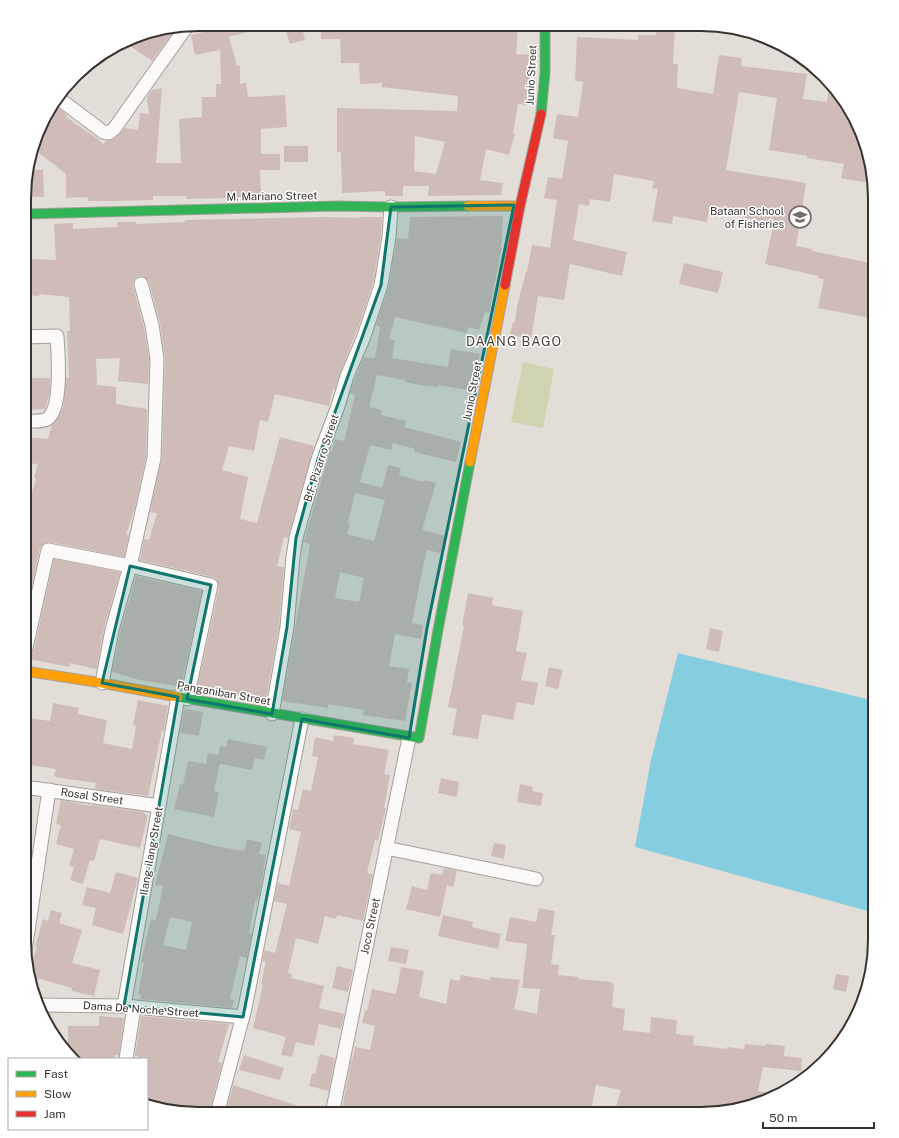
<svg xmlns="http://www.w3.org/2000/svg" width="899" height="1138" font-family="'Public Sans',sans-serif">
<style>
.green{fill:#cfd3af}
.water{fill:#85cee0}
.building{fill:#cfbcb9;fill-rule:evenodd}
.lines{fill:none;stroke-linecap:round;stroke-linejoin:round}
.street-casing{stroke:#a49f9a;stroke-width:15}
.fast-casing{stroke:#a49f9a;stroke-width:11}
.slow-casing{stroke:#a49f9a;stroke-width:11}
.jam-casing{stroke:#a49f9a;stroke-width:11}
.street{stroke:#fbfaf9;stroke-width:13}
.fast{stroke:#30b455;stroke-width:9}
.slow{stroke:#ff9f0a;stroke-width:9}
.jam{stroke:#e5322d;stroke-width:9}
.marked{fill:#0f766e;fill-opacity:0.2;stroke:#0f766e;stroke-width:3;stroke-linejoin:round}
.labels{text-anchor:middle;stroke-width:3;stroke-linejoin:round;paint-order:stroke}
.street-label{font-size:11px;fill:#38332e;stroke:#fff}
.poi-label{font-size:11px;fill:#38332e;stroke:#fff;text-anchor:end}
.quarter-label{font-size:13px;letter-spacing:1px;fill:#4a4036;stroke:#fff}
.rim{fill:none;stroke:#38332e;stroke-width:2}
</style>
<rect width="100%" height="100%" fill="#e3ddd7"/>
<path class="green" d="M523,362L554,369L543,428L511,422Z"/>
<path class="water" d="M678,653L875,701V913L635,847L651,760Z"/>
<g class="building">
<path d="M210,24H263V28L229,37L237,66L240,65V84L246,83L248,97L285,95L287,127L261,129V154H280V170H260L261,197L186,199L187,196H153V200L116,201H88V197L66,198V174L34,149L47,111L53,104L67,115L66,117L98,139L103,144L106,141L114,139L124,128L138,130L140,113L149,114L147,97L152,90L162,88L156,163H181L179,119L202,117V97H216V84H221L220,50L195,55L191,35L212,30Z"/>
<path d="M284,24H301L305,40L290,44Z"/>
<path d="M321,24L486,25L518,29L516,54L533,55L529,84H530L527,105L518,104L513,133L515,134L509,155L486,149L480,180L503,183L501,195L428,196L429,186H403V196H385V191L342,193L341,152H337V108L457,111L458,96L382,87V83L360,84L359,63H341L340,39H321ZM415,136L445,142L436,174L414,171Z"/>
<path d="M656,25H675L673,64H678L677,88L713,94L719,55L742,58L741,66L807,74L803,99L827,102L829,87L852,111L869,153L873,184L841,178L844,164L807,158V156L769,150L777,98L739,92L726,170L806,183L796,246L812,249V251L875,264V292L870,318L818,308L824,279L818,278V276L765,264L774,223L732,216L733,210L710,206L707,222L673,216L672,224L652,221L658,189L652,188L654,181L614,174L610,202L590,199L589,206L579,204L573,240L627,252L622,276L570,264L564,300L538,296L531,340L510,334L513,322H515L517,306L526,272H527L532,245L550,248L557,200L544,198L548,177L562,179L568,141L553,138L557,114L578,117L583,82L575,81L577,37L638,40V35H656Z"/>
<path d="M176,28L152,61L126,43L142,33Z"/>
<rect x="284" y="146" width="24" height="16"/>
<path d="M27,170H43L44,197H25L26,175Z"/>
<path d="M499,216L503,217L501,251L489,313L485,312L479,330L468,327L467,333L395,317L389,339L395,340L392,358L448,367L451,349L480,354L473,391L438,385V387L420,385L405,382V380L377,375L369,407L382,410L381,415L406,421L404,427L461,442L456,462L414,452L415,449L393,443L391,450L370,445L360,482L382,488L388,465L401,468L399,475L423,482L424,480L436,483L422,530L445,536L440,553L427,550L422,571L412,623L423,625L421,639L395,634L389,666L409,669L407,682L412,683L405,721L363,715L364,710L328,704V708L282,701L310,544L303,542L304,540L330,451H332L335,439L344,441L355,395L350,393L355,379L364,357L375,358L380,327L376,325L389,286L397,238L408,239L410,217ZM355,493L385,500L374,541L347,534L350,524L348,523ZM340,572L364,578L359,602L335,598Z"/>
<path d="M325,217L361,218V217H382L381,236L373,283L361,320L340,373L335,389H333L329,406L275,394L268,422L260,420L254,451L229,446L222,470L248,477L240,519L257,523L280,437L314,446L288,538L284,537L277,566L284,567L279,626L266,700L239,693L238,696L198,685L219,587L217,579L213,577L140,560L144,539L149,540L157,513L150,512L162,458L165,359L160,323L149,282L143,276H139L136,278L133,282V286L144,327L149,359L148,384L118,381L120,358L96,359L97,385L116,387V404L147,409L146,457L135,507L126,535H129L124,557L50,542L45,543L40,548L25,617V516L36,479L34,478L38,464L25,463V437L48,439L52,425L58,418L63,407L66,378H69L67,331H70L69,297L39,294V296L25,295V278H28L30,259L56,260L54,224L73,223V229L117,227V222H136V224L185,222V220Z"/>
<path d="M684,263L723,272L718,293L679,284Z"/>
<path d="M25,378H50V392L45,409L25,410Z"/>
<path d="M54,559L120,572L104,628L97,668L95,669L70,663L69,667L29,659L33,654Z"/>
<path d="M136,576L202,591L181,687L140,680L112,672L120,632Z"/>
<path d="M468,593L493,598L492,605L523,611L516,651L527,653L521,680L538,683L534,705L517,702L513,720L482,714L478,739L452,735L457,709L448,707L464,626L462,625Z"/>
<path d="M710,628L723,631L719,652L706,649Z"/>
<path d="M549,667L563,670L558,689L545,686Z"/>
<path d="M138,700L168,706L164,731H162L148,796L95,789L96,783L61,778L54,776L56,769L24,764V717L50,721L53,703L79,708L78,714L107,720L103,743L132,749L136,726L133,725Z"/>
<path d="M184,709L203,712L199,736L180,733Z"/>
<path d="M334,735L354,738L353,744L389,750L384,774L390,775L384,808H386L378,841L375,840L367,873L373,874L363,921L337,915L336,919L325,916L318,944L296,938L288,973L292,974L291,978L324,986L319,1008L344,1014L341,1029L319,1024L314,1046L296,1042L292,1057L281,1055L286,1037L253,1028L263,985L261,984L266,962L262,961L265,950L275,953L287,904L274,901L278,883L289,886L301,832L289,829L293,809L298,810L303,789L311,791L318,757L312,756L315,737L333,741Z"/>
<path d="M228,739L267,747L264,760L255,758L252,770L220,764L214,791L219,792L214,817L174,809L180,784L183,785L188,761L206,764L208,753L218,755L220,746L226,747Z"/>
<path d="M441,778L459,782L457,797L438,793Z"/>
<path d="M520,784L533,787L532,791L543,793L541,806L517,802Z"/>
<path d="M61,800L91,806L92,805L145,812L144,814L148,815L140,848L100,839L94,861L90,860L83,884L70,880L74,867L69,866L74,849L56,844L61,825L56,824Z"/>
<path d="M168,834L220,847L244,851L247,839L262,843L259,854L266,855L259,897H258L257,901H255L249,933H252L247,958L240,956L230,999L234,1000L232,1008L140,999L141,995L138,994L144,963H141L148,931L151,919L156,920L163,886L155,885ZM170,917L192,922L186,950L163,945Z"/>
<path d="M494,843L506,845L504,859L491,856Z"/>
<path d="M444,868L457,871L453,887L447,885L440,917L406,909L412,886L427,890L431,873L442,875Z"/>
<path d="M116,872L138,878L123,934L92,925L96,908L82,905L87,887L110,893Z"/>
<path d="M539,908L555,911L551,935H555L551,964L559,965L558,975L579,977L578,979L613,982L612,984H614L612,1007L625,1009L623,1030L650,1033L651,1017L677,1020L676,1034L694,1036L693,1045L727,1049V1047L744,1049L745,1044L765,1046L766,1044L785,1046L784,1056L802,1058L801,1071L763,1067L758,1091L775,1094L712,1114H614L621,1090L596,1085L590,1114H341L351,1061H352L355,1047L370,1050L375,1026L362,1023L365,1010L367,1011L372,989L396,994L401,967L424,971L419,997L446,1004L450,979L459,981L461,975L490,980L491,977L520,980L514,1009L537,1014L540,989L522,988L527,944L505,941L510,917L536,922Z"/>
<path d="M51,910L62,913L59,923L82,930L72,963L100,970L94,996L72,991V988L29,976L28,973L37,947H35L43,919L48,921Z"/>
<path d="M443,915L473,922L472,927L501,934L498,949L438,936Z"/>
<path d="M391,947L409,950L406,964L388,961Z"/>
<path d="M337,966L353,970L348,992L332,988Z"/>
<path d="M836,974L849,976L846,992L833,989Z"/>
<path d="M99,1016L124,1018L119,1055H115V1059H78L68,1048V1026H99Z"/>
<path d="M141,1016L229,1024L218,1062L222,1063L209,1114H187L147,1106V1059H138V1056H135Z"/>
<path d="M320,1054L335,1058L329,1091L309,1086L312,1073L315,1074Z"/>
<path d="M244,1055L284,1068L280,1080L239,1070Z"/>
<path d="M238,1068L233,1085L314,1111V1114H264L254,1110L252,1114H225Z"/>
</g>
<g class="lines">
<g class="street-casing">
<g id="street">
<path d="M58,98L98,128L103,132L109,133L114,129L187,26"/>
<path d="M25,421C31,421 42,422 47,419C63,408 58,354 57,336L25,337"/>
<path d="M25,652L48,550L130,566L211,585L187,699"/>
<path d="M102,683L112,630L130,566L154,458L157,359L152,325L141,284"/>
<path d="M272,714L287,627L293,557L296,538L318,459L338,406L347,376L363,339L381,285L389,237L391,207"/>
<path d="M24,787L159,806"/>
<path d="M386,848L536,879"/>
<path d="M25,951L49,790"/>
<path d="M38,1005L124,1006L243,1017"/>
<path d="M124,1006L178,697"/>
<path d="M126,1059L134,1007"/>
<path d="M217,1114L245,1008L302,719"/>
<path d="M332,1114L409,738"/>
</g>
</g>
<g class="fast-casing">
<g id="fast">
<path d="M541,114L545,73V25"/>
<path d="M25,214L337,206L391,207L468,206"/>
<path d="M178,697L419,738L438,630L470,462"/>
</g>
</g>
<g class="slow-casing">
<g id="slow">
<path d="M468,206H520"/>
<path d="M470,462L505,285"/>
<path d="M25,671L102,683L178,697"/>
</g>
</g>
<g class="jam-casing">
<path id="jam" d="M505,285L520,206L541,114"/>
</g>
<use href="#street" class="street"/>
<use href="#fast" class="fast"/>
<use href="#slow" class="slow"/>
<use href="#jam" class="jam"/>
</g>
<path class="marked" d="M514,205L427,628L409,738L302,719L243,1017L124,1006L178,697L102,683L130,566L211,585L187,699L272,714L287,627L296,538L318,459L381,285L391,207Z"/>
<defs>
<g id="school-ring" transform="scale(1.15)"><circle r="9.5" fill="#fff" stroke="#746e69" stroke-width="1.5"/><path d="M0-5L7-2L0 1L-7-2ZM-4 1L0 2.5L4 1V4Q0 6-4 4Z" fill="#746e69"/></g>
</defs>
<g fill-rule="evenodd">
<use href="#school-ring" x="800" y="217"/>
</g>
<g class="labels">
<g class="street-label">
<text transform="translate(531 75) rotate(-87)" y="4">Junio Street</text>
<text transform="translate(272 196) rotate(-1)" y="4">M. Mariano Street</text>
<text transform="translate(472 391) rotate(-79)" y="4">Junio Street</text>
<text transform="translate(321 458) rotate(-72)" y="4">B.F. Pizarro Street</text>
<text transform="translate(224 693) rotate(10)" y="4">Panganiban Street</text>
<text transform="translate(92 796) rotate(8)" y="4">Rosal Street</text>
<text transform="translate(151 851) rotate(-80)" y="4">Ilang-ilang Street</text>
<text transform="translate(370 926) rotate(-78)" y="4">Joco Street</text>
<text transform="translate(141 1009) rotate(4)" y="4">Dama De Noche Street</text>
</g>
<g class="poi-label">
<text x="784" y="215">Bataan School<tspan x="784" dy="13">of Fisheries</tspan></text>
</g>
<g class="quarter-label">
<text x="514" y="346">DAANG BAGO</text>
</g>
</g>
<path d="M0 0H899V1138H0ZM198 31H701A167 167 0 0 1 868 198V940A167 167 0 0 1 701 1107H198A167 167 0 0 1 31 940V198A167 167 0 0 1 198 31Z" fill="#fff" fill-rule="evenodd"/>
<path class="rim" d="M198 31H701A167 167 0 0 1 868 198V940A167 167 0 0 1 701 1107H198A167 167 0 0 1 31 940V198A167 167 0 0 1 198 31Z"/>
<rect x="8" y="1058" width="140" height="72" fill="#ffffff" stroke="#afadab"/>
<rect x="16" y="1071" width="20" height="6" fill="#30b455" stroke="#afadab"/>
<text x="44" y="1078" font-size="12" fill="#38332e">Fast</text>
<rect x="16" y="1091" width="20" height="6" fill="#ff9f0a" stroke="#afadab"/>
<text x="44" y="1098" font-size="12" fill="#38332e">Slow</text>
<rect x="16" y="1111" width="20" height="6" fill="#e5322d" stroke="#afadab"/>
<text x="44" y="1118" font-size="12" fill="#38332e">Jam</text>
<path d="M763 1122v6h111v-6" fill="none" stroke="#38332e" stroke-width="2"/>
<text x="769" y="1122" font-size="12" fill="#38332e" stroke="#ffffff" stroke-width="3" paint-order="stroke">50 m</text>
</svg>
